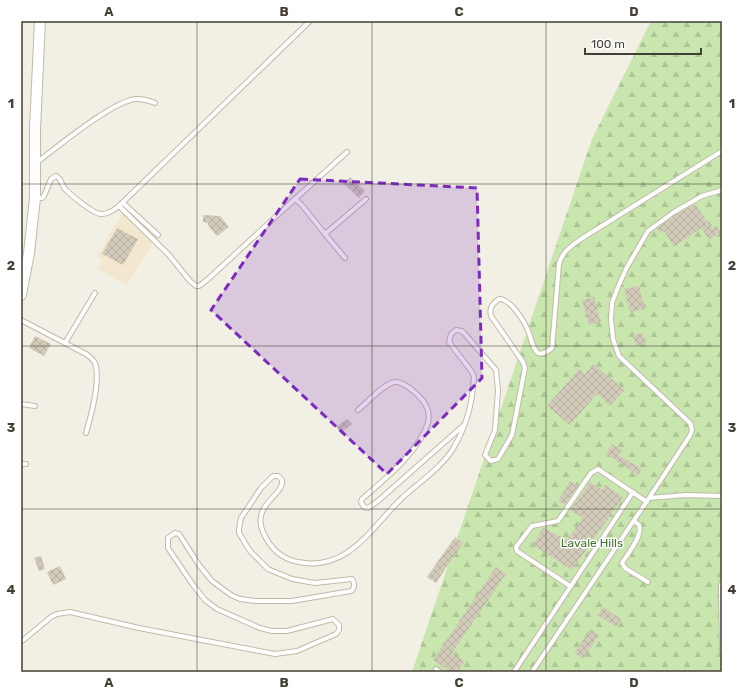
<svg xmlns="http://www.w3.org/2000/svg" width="743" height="693" font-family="Rubik,sans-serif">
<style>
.commercial{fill:#f4e7cf}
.forest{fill:url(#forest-firs)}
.building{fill:url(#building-cross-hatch)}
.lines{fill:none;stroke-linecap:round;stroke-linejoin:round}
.service-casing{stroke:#c0baaa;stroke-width:6}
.tertiary-casing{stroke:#c0baaa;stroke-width:12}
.service{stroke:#fff;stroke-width:4}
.tertiary{stroke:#fff;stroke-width:10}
.marked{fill:#7b2cbf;fill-opacity:0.2;stroke:#7b2cbf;stroke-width:3;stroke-dasharray:8 5;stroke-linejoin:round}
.grid{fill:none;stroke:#443f34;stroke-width:1;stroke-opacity:0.55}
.labels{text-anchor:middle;stroke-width:3;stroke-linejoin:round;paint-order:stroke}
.park-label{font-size:12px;fill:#407529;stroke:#fff}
.neatline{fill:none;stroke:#443f34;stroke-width:1.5}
.grid-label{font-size:13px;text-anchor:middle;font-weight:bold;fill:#443f34}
</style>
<defs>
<pattern id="forest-firs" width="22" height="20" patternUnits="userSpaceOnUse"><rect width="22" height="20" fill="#c8e6ad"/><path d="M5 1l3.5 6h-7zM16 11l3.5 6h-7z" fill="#adc695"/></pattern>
<pattern id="building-cross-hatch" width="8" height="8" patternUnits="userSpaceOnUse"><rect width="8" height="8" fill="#d3cbba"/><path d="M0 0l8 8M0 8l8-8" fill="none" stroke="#b6afa0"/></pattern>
</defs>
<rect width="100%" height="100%" fill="#f2efe4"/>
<path class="commercial" d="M123,211L154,241L127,285L98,269L102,259L97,257Z"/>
<path class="forest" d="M651,21H722V672H412L592,139Z"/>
<g class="building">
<path d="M350,177L365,191L359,198L344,184Z"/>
<path d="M695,204L712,229L716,226L720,232L710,240L701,228L674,247L664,231L660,233L657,229L679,213Z"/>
<path d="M203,215L220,216L229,227L217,236L209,227L208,223L203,222Z"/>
<path d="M117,228L138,239L123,265L102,254Z"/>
<path d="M639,286L645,309L630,312L624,289Z"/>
<path d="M594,297L601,322L589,325L582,300Z"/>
<path d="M643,333L646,344L636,346L633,335Z"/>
<path d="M35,336L51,344L44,356L29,348Z"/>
<path d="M593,364L625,390L610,406L597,394L570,425L547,406L579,369L585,374Z"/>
<path d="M347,419L352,424L341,433L336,427Z"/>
<path d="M612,444L622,450L618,455L642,469L638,475L606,454Z"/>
<path d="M570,481L578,486L565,505L558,501Z"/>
<path d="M590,482L602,490L605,485L623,497L572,570L533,545L543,528L567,540L583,518L572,511V509H571Z"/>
<path d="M455,537L463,543L436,583L427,577Z"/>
<path d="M41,556L45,569L39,571L34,558Z"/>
<path d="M60,566L66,579L53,585L47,572Z"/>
<path d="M496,567L506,574L452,653L465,661L457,672H451L433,660Z"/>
<path d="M603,607L621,619L616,627L598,615Z"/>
<path d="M591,629L599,635L583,659L574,653Z"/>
</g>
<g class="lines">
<g class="service-casing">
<g id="service">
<path d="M36,163C56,148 115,99 137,99C143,99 150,101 155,103"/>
<path d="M35,198H42L44,196L51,179L56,176C62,179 61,184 65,189C71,195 94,215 102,214C108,214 114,210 119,206L169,255L190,281L196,286H199L207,280L295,199L301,204L325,234L366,199"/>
<path d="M295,199L347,152"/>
<path d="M123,203L158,235"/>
<path d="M119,206L310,21"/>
<path d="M325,234L345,258"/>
<path d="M21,320L86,354C90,357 93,359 95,363C101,379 91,416 86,433"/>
<path d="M65,343L95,293"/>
<path d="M21,404L35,406"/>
<path d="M358,410C367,403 384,383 395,382C405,381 424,399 427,408C429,412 429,418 428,423C418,453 385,479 362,499L361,502L364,507L368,508L378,501L464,425"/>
<path d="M21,464H26"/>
<path d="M649,498L689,437C692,432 693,429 690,423L619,356L613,339L611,319L612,303L618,287L627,267L648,231L674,212L702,196L722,190"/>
<path d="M634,521C635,522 637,523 639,525C644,534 627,555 622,563L625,568L648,582"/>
<path d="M722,582L721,586L722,653"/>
<path d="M570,586L517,551L516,547L532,526L558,521L591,473L598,469L647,502"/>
<path d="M21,642L51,617L57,614L70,612L139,628L275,654L297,651L336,634L339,630V625L333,619L287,631H272L260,628L217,609L205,600L193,585L168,548V538L175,533L179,534L199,565L212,581L231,595L240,599L255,601H292L351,591C355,588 355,583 352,579L315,583L292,579L268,569L250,551L239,533V529L241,518L261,488L273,476H278L282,480C285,495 251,504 263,532C270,548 282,559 298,562C348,572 371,528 401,499C418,483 440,469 453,449C467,425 472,405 474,377L472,372L449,342L451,334L456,330L462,331L464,333L496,370L498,391L495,430L485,455L491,461L498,459L512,435L525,368L523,362L491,316C489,308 492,304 499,299C511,299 525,322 529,333C531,338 533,350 538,353C543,355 548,351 552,348L559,264C562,252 571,246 581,239L722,151"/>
<path d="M436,669L440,672"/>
<path d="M514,672L633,492"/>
<path d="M532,672L649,498L686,495L722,496"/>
</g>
</g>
<g class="tertiary-casing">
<path id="tertiary" d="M21,295L29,253L35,198V128L40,21"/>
</g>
<use href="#service" class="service"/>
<use href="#tertiary" class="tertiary"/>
</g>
<path class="marked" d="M300,179L477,188L482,378L387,474L211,310Z"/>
<path class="grid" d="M197,21V672M372,21V672M546,21V672M21,184H722M21,346H722M21,509H722"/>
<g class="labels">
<g class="park-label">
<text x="592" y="547">Lavale Hills</text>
</g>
</g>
<rect width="743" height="693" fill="none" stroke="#ffffff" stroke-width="44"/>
<path d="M585 48v6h116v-6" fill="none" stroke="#443f34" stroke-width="2"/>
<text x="591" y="48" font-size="12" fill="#443f34" stroke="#ffffff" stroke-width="3" paint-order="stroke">100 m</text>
<rect x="22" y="22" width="699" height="649" class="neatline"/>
<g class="grid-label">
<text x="109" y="16">A</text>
<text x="284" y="16">B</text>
<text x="459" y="16">C</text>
<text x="634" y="16">D</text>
<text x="11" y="108">1</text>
<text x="732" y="108">1</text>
<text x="11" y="270">2</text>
<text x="732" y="270">2</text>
<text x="11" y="432">3</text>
<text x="732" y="432">3</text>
<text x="11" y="594">4</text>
<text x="732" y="594">4</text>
<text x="109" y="687">A</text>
<text x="284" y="687">B</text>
<text x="459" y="687">C</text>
<text x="634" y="687">D</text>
</g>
</svg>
